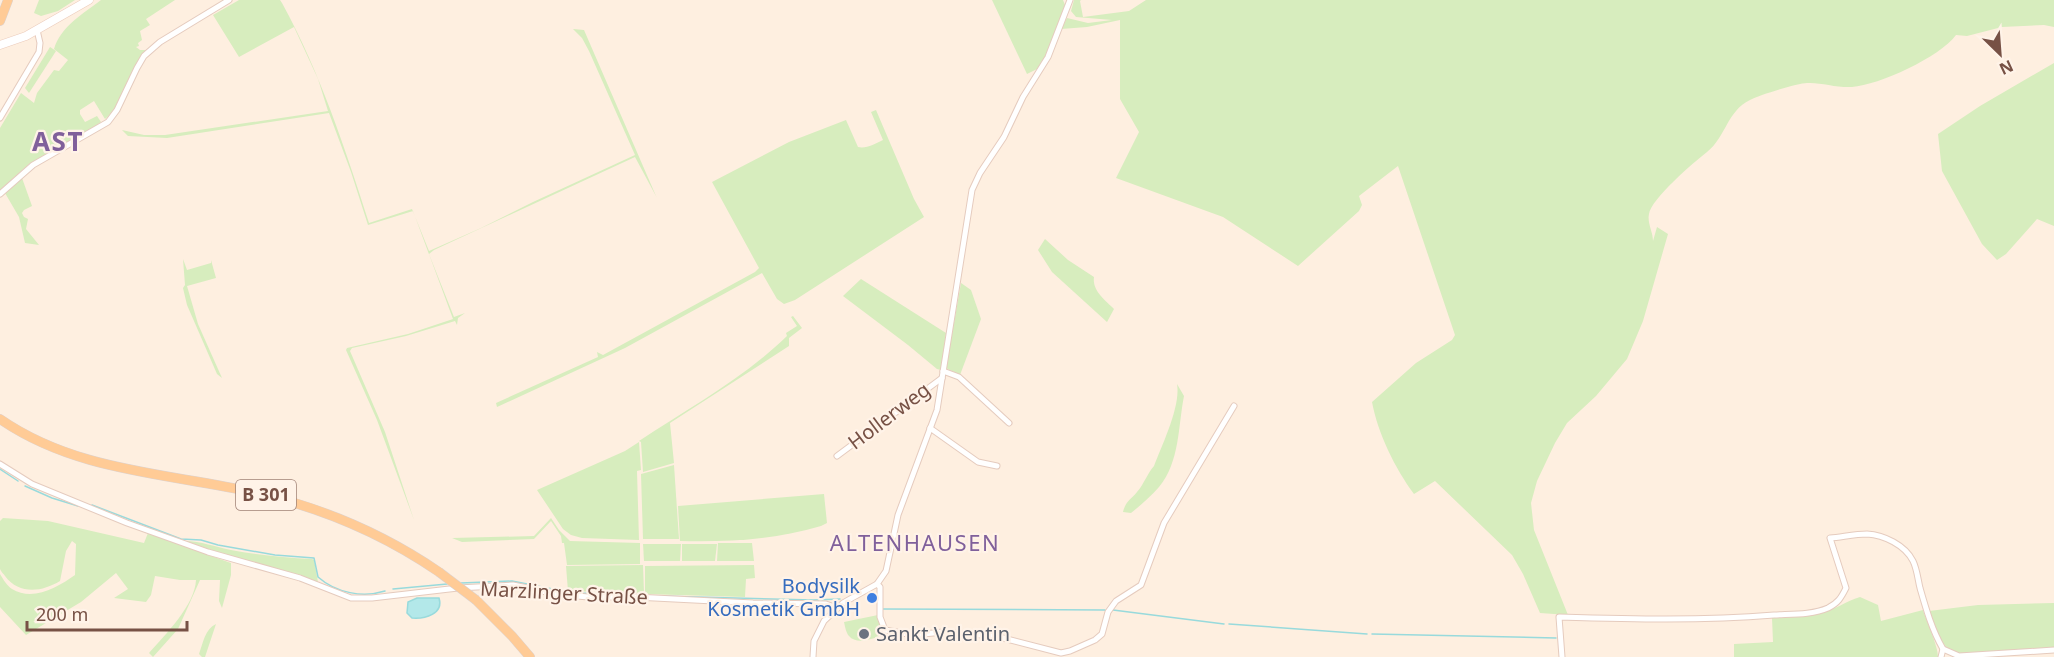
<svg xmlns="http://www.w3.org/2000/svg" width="2054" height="657" font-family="'Noto Sans',sans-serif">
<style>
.green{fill:#d7edbe}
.water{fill:#b3e8e9;stroke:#98dadc;stroke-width:1.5}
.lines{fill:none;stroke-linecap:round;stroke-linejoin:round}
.stream{stroke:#98dadc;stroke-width:1.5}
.minor-casing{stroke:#e5cbbe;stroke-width:7}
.secondary-casing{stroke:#ebcbbb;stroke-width:9}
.primary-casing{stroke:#dcd2cf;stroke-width:10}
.minor{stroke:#fff;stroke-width:5}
.secondary{stroke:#fff;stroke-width:8}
.primary{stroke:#ffcb96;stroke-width:9}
.primary-bridge-casing{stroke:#dcd2cf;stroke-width:10;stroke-linecap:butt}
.primary-bridge{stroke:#ffcb96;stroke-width:9}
.shop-dot{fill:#3f7fe0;stroke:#fff3e8;stroke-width:2}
.worship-dot{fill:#6b7280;stroke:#fff3e8;stroke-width:2}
.labels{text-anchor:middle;stroke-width:4.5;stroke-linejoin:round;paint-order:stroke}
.shield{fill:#fff3e8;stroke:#a08276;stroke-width:1.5}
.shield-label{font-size:18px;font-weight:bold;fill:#775145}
.street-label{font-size:20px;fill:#775145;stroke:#fff3e8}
.shop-label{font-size:20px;fill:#366cbe;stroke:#fff3e8;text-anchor:end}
.worship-label{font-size:20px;fill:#5b616d;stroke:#fff3e8;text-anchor:start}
.quarter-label{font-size:22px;letter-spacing:1.5px;fill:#80609b;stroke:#fff3e8}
.district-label{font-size:26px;font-weight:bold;letter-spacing:1.5px;fill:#80609b;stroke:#fff3e8}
</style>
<rect width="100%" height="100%" fill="#feefe0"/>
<g class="green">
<path d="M39,0H75L58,11L41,16L34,13Z"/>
<path d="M101,0H175L146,19L150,25L140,31L142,40L138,43L139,46L136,47L140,50H146C130,71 126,102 105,119L94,101L80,110V114L85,122L97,116L101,122L84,134L29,164L0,190V128L21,93L34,103L37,93L54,70L59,71L68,60L54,49C61,26 84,13 101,0Z"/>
<path d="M239,0H280L282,3C320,72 345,148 369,223L412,209L429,251L481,228L533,202L635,155L589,51L582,38L573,29L584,30L656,196L657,198L635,157L434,250L429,254L454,317L465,313L458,318L457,325L455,321L406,336L352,348L350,351L385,432L414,520L377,420L346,350L347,348L408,334L453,319L413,211L368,225L351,172L329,113L167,138L128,136L122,130L144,135H165L328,111L318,79L294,27L239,57L213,15Z"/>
<path d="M992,0H1063L1065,5L1047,54L1037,69L1027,74Z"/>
<path d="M1074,0H1081L1080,1L1083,17L1129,11L1146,0H2054V27L2044,25L2002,27L1967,36L1956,35C1940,57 1879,85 1852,87C1837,88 1820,82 1807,83C1798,83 1759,95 1750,100C1727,111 1726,137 1707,152C1694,162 1651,199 1649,214C1647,223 1653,232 1653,241L1657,227L1668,234L1643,321L1627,359L1596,396L1567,423L1555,443L1537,481L1531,503L1534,530L1568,615L1540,613L1523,574L1512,555L1435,481L1414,494C1395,468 1378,434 1372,402L1416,363L1452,340L1455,335L1398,166L1359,196L1362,205L1359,211L1298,266L1223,217L1116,178L1139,132L1120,99V20L1087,27L1061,29L1067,18L1088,23L1112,20L1076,17L1071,11Z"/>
<path d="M50,47L56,51L29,93L25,88Z"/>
<path d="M2054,63V226L2037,219L2006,254L1997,260L1982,244L1942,171L1938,134L1980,106Z"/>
<path d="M876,110L914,199L924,217L795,300L784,304L777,299L762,273L625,348L497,407L496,403L598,357L597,352L603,355L755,272L759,268L712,182L789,142L846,120L858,147C866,149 875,144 883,140L871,112Z"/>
<path d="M22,178L32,206L24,210L22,213L24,217L28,219L26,229L39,245L25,243L19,217L5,193Z"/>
<path d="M1045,239L1068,260L1094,277C1092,291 1105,300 1114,309L1107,322L1052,272L1038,250Z"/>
<path d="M183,259L187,270L211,263V260L216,278L187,286L198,324L222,378L217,374L187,305L183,288L185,285Z"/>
<path d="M861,279L946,333L941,370L937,369L908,345L843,296Z"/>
<path d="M961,283L971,290L981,319L960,375L946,368Z"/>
<path d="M793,316L802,328L789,338V346L670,423L674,463L643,472L641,442L639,441C689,408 744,378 787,336L786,333L797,326L791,317Z"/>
<path d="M1177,384L1184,396C1178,426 1180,462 1159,487C1151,496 1141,505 1131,513L1123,512C1126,500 1131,500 1137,492C1144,484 1147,474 1154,466C1162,445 1181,406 1177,384Z"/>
<path d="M639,442L641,470L637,471L639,540L582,538L571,535L563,529L537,490L625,451Z"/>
<path d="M674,465L679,539H643L641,474Z"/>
<path d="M824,494L827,523L821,526C774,540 728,542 680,541L678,506Z"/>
<path d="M3,518L48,521L144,543L148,533L228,562L231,563V575L222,608L219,601L220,580H200L178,629L153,657L149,653C165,635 195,605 196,580H180L155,576L151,595L146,602L114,598L128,589L116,573L81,602L26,635L0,607V574C3,579 7,586 12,589C33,602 58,587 75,575L76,544L72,541L66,551L60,581C42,592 19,595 5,576C4,574 1,572 0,569C0,560 0,532 0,521Z"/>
<path d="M551,518L559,530L570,541L640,543V564L567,565L564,543H562L561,536L551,521L534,539L462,542L452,538L534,536Z"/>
<path d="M185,541C201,541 215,547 231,550C258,555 284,558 312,559L314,560L318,582L266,568Z"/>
<path d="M718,543H752L754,561H717Z"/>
<path d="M643,544H681L680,561H644Z"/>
<path d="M682,544H717L715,561H682Z"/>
<path d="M643,565L644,593L568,591L566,566Z"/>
<path d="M754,565L755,578L746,579L745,597L645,594V566Z"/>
<path d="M1860,597L1878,605L1881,621L1923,610C1927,622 1938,646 1938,657H1734V644L1773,642L1772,618C1788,617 1805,617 1820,613C1835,610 1846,601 1860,597Z"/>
<path d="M2054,603V648L1967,654C1939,652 1938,634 1929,611L1978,605Z"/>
<path d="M878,615L883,634C875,639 856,645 849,636C846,633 845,626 844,622Z"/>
<path d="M216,624L205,657H202L199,654C203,643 205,629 216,624Z"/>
</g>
<path class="water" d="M417,598H439C444,614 425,619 412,618L407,613L408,602Z"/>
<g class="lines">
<g class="stream">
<path d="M0,469L18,481"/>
<path d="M25,486L52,498L78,506"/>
<path d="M92,505L181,539L201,540L218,545L275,555L314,558L318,577C336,593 363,598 385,591"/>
<path d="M461,583L512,581L573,593L623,594"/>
<path d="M393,589L447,584"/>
<path d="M658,596L813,600L840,599"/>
<path d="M881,609L1105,610"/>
<path d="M1113,610L1224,624"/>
<path d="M1229,624L1367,634"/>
<path d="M1372,634L1556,638"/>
</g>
<g class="minor-casing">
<g id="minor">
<path d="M0,118L39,52L40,43L37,30"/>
<path d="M0,194L33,165L108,122L117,110L137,68L144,56L160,42L229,0"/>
<path d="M943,371L959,377L1009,423"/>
<path d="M930,428L978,462L997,466"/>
<path d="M837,456L942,378"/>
<path d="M0,464L32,484L127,523L208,552L300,578L351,598H372L458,588L513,585L556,594L588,597H635L753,603L826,604L837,608"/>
<path d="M877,584L880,587V617L885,630L914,635L943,632L995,636L1061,653L1070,651L1095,640L1102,634L1108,612L1116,601L1141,585L1164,523L1234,406"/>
<path d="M1943,649L1959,656L2054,650"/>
<path d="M813,657L814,641L824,621L843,603L877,584L886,571L898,515L937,410L972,190L980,173L1004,137L1023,97L1048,57L1070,0"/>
<path d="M1562,657L1559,617C1630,619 1702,621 1774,615C1791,614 1812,615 1828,608C1838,603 1841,598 1846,588L1830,538C1842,537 1855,534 1867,534C1884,535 1905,545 1913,561C1917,569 1918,580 1920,588C1926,609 1932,630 1943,649L1941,657"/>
</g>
</g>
<g class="secondary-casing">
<path id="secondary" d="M0,45L26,36L89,0"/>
</g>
<g class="primary-casing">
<g id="primary">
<path d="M0,21L8,0"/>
<path d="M0,419C78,473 172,473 261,494C325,509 385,535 439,572"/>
<path d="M476,600L512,636L530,657"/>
</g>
</g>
<use href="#minor" class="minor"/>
<use href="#secondary" class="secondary"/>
<use href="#primary" class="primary"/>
<g class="primary-bridge-casing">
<path id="primary-bridge" d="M439,572L476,600"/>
</g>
<use href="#primary-bridge" class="primary-bridge"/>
</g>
<circle class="shop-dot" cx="872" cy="598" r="6"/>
<circle class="worship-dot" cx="864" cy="634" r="6"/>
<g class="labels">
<rect class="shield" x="236" y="480" width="60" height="30" rx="4.5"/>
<g class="shield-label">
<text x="266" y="501">B 301</text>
</g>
<g class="street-label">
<text transform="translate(889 416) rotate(-37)" y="7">Hollerweg</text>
<text transform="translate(564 593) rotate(3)" y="7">Marzlinger Straße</text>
</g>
<g class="shop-label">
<text x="860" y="593">Bodysilk<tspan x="860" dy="23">Kosmetik GmbH</tspan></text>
</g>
<g class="worship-label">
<text x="876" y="641">Sankt Valentin</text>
</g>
<g class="quarter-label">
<text x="915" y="551">ALTENHAUSEN</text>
</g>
<g class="district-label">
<text x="58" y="151">AST</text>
</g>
</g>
<g transform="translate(2000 54) rotate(155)" stroke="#fff3e8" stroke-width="4.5" paint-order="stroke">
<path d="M0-4.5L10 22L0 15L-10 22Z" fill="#775145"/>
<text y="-9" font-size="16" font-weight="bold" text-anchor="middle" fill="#775145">N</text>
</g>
<path d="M27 621v9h160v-9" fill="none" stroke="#775145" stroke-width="3"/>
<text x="36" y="621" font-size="18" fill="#775145" stroke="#fff3e8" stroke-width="4.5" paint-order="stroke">200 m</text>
</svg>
